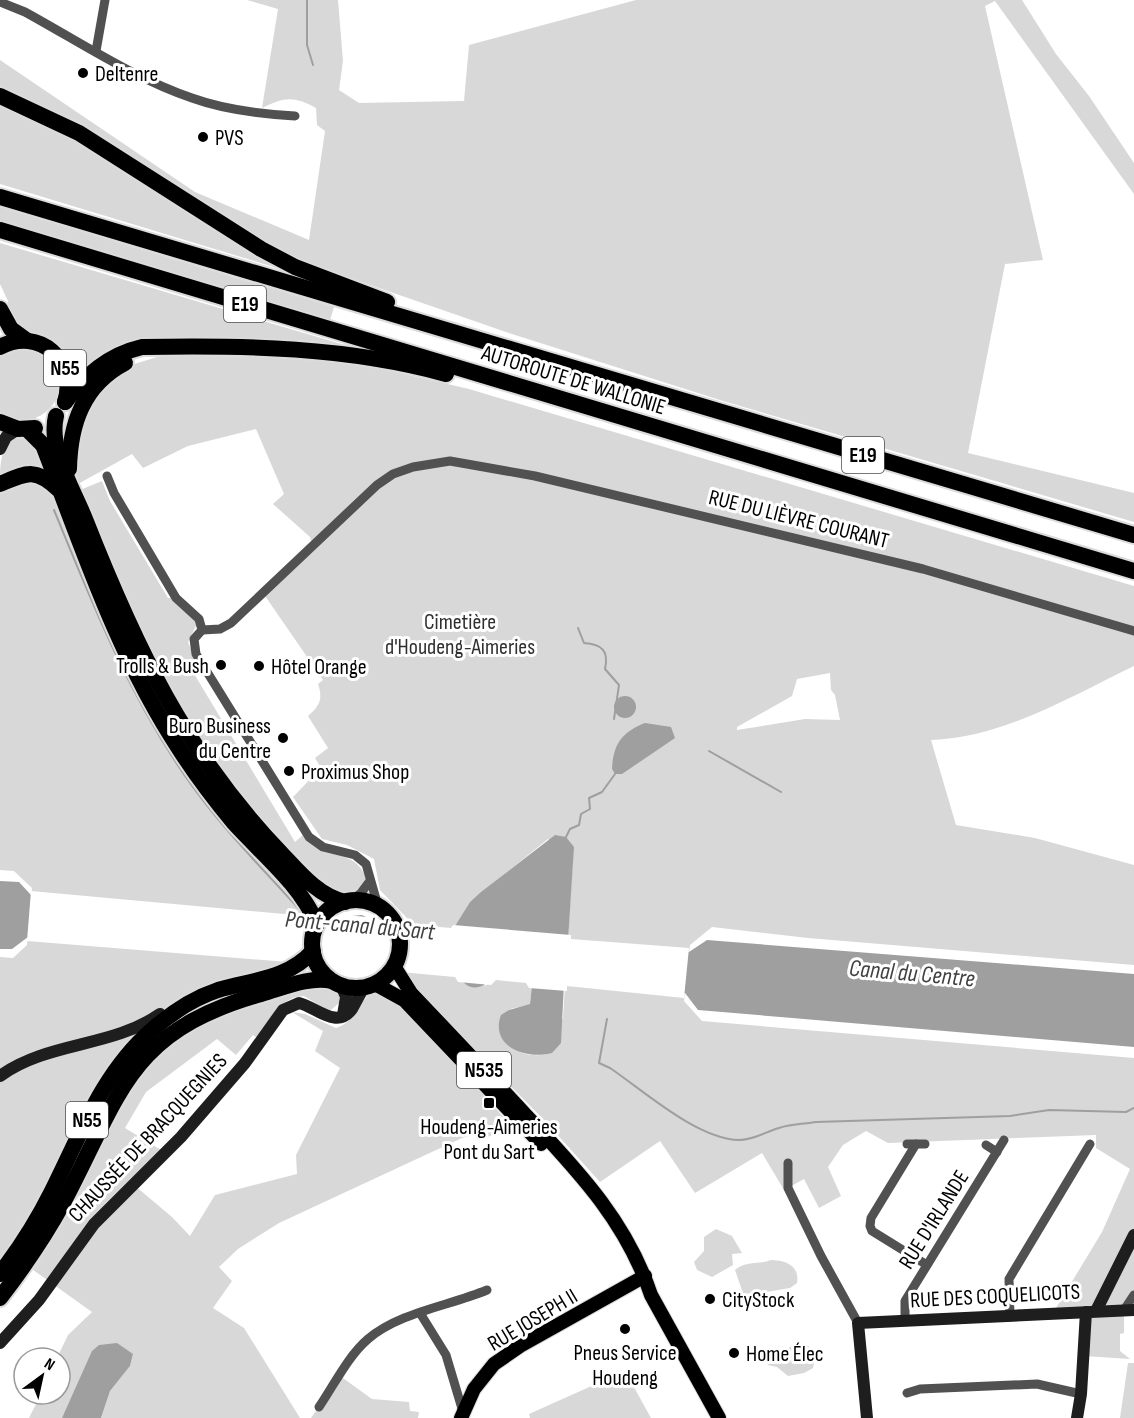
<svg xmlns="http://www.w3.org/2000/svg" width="1134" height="1418" font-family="'Sofia Sans Condensed',sans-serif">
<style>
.green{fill:#d8d8d8;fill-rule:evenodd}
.water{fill:#9f9f9f}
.pier{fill:#fff}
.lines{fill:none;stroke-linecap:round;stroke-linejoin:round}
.stream{stroke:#9f9f9f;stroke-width:2}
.primary-casing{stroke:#dbdbdb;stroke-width:16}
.highway-casing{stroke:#dbdbdb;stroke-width:20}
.street{stroke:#515151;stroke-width:9}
.secondary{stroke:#1e1e1e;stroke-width:12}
.primary{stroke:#000;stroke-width:14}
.highway{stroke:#000;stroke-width:16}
.poi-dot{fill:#000;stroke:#fff;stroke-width:2}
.labels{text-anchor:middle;stroke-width:6;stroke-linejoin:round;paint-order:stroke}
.shield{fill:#fff;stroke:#4c4c4c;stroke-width:1.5}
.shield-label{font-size:21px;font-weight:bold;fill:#000}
.poi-label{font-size:22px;fill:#000;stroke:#fff;text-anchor:start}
.street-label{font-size:22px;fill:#000;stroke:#fff}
.park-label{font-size:22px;fill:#2f2f2f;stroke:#fff}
.water-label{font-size:24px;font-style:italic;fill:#404040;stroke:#fff}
</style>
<rect width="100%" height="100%" fill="#fff"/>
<g class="green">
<path d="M247,0H338L343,61L339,90L359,103L464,101L469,45L636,0H1022L1056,54L1089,96L1134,163V194L995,1L985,6L1043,260L1005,264L968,453L1134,493V522L723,401L506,332L307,263L269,244L0,89V60L195,192L309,240L325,131L317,125L316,108C293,96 285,97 262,108L278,9Z"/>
<path d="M0,102L38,117L307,277L0,184Z"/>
<path d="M0,207L334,307L330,320L0,222Z"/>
<path d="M0,243L365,351L145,342L74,385L25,332L17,327L6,309L8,301L0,284Z"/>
<path d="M29,347C35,350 45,353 49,358C80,392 38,439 0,412V356L7,351Z"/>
<path d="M181,354L339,359L469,389L1134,586V666C1070,697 1004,737 931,740L956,825L1035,838L1134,865V965L808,938L712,927L690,945L684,1001L702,1021L1134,1058V1295L1124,1310V1333L1120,1334V1351L1130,1359L1084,1356L1086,1312L1053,1313L1102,1232L1130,1169L1096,1148V1135L888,1143L866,1131L843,1145L828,1167L841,1196L819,1208L804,1179L784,1190L762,1153L695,1193L660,1141L600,1182L544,1120L421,995L407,979L412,929L406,917L380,890L374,859L347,845L322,839L293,797L321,768L315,758L328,748L308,716C320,706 323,699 318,684L323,680L263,593L312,544L310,537L273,504L284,494L256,429L188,446L143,468L132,454L78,484L74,452L92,395L128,366L157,357ZM830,673L831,690L835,695L840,720L805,719L737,730V727L792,696L797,679ZM548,839L573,857L563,1018L546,1055C539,1055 529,1056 522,1053C504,1046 488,1026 508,1011C513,1006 523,1008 530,1004L532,985L503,969L485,986L452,933L470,902Z"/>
<path d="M18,434L33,441L45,471L0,477C0,459 3,443 18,434Z"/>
<path d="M18,478L50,486L81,564L305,908V949L279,966L235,977L182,998L146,1021L0,1073V957L13,958L27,945L32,888L14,871L0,870V488Z"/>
<path d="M102,481L110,501L168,598H174L196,619L197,624L188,642L196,661L190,667L295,842L303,835C322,861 355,847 366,878L362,887L348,895L320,885L228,783L152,663L80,490Z"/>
<path d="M306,986L333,987L338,991L340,1002L331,1010L325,1009L304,996C279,997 270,1021 259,1040L253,1035L236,1055L217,1039L146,1092L125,1128L166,1153L134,1185L172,1217L190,1236L215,1195L297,1174L296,1155L340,1068L315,1051L323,1031L292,1012L305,1014L336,1028C359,1021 359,994 375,994C403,993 490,1103 512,1127L480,1140L477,1134L462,1138L279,1223L238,1249L219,1267L232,1281L213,1308L244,1328L300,1418H101L110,1391L130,1366L133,1354L69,1405L62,1418H29L41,1394H60V1358H57L68,1335L92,1312L29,1267L121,1095L151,1058L211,1017Z"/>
<path d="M150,1025L0,1263V1080L24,1065Z"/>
<path d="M716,1229L732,1236L742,1253L732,1254L733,1265L712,1277L697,1270L694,1262L704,1251V1237Z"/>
<path d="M771,1260C786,1260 800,1266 797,1283L790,1288L744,1296L735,1270C746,1260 758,1265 771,1260Z"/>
<path d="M797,1343C813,1343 817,1355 813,1368L804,1373L788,1376L777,1367L768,1365L765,1359L767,1353L782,1352Z"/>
<path d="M1128,1363H1134V1418H1120Z"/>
<path d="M625,1371L651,1418H530L529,1414Z"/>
<path d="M340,1376L372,1399L409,1402L410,1411L419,1412L418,1418H311Z"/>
</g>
<g class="water">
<circle cx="625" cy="707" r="11"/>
<path d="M645,723L671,727L675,738L622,774H615L612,769C613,744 622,732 645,723Z"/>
<path d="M555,835L566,837L574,847L568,941L689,952L707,940L1134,974V1047L698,1010L685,993L564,984L561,1043L552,1053C527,1060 489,1047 501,1015L509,1010L530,1004L532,985L527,980L494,977C480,991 468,992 457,974L28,937L12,949H0V881L19,882L31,895L341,922L351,916L362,915L380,924L452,931L470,902L481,892Z"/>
<path d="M117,1343L133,1354L130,1366L110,1391L101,1418H62L92,1351L99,1345Z"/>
</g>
<path class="pier" d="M31,891L340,919L346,915L377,918L383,922L451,928L453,925L571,935V939L689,948L684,998L567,986V991L529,988L526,983L496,980L491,985L458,982L455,977L378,970L370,975L343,972L336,966L27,941Z"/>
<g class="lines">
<g class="stream">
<path d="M307,0V45L313,65"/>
<path d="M54,510C93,606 132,703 193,787C224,830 262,868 298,908"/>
<path d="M578,628L584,643C602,644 609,651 605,669L619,685L614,719"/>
<path d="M709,751L781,792"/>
<path d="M566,837L570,829L579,825L581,814L590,809L589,798L602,792L615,774"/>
<path d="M607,1019L599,1063L610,1068C644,1091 697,1139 739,1140C754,1140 765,1132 779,1128C791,1124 804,1124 816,1122L1010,1116L1049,1110L1126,1112L1134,1108"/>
</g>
<g class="primary-casing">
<g id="primary">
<path d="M394,966L411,993C449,1033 487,1073 524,1113C576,1169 626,1220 651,1295L719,1418"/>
<path d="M375,984L404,1000L541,1144"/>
<path d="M461,1418L474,1389L494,1364L520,1346L645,1276"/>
</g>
</g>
<g class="highway-casing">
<g id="highway">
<path d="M0,96L79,133L261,249L295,267L387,302"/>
<path d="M0,197L1134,535"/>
<path d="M0,230L1134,571"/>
<path d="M0,309L11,329L26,340"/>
<path d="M0,347C39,326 78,361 65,402"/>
<path d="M65,402C86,375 108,355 142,347C244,345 348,347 446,374"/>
<path d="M56,416C48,449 73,489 85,519C135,646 185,753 281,853C299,872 318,896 345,902"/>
<path d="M0,422L18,429L35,428"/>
<path d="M27,429L43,445C83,549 118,656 180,750C196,775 215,800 234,823C263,855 300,884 317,924"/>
<path d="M69,469C70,424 83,385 125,363"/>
<path d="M0,484C26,473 35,467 58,489"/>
<circle cx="356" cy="944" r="44"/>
<path d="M0,1274C19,1249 37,1221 51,1193C80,1136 102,1073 152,1030C170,1014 194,998 218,990C252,980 288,979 313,951"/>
<path d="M0,1298C23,1268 45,1236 63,1203C121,1094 127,1032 261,994C283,988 309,976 332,981"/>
</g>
</g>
<g class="street">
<path d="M0,2L25,12C78,41 135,79 192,98C225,110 260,114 295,116"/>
<path d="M96,51L105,0"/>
<path d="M107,476L114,493L176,598L199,619L202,630"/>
<path d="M202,630L220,629L231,623L377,485L393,474L413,467L450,461L535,476L923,569L1134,631"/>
<path d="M202,630L194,639L196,654L309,837L323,847L355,855L366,864L378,906"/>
<path d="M352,900L361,893L370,881"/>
<path d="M907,1144H925"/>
<path d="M916,1144L871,1218L870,1226L872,1231L927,1265"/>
<path d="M986,1145L997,1152"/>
<path d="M788,1163V1188L821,1256L858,1323"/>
<path d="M1124,1310L1134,1295"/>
<path d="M420,1313L446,1355L463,1412"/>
<path d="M1010,1317L1009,1279L1090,1144"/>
<path d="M905,1321V1301L1004,1140"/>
<path d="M907,1393L920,1389L1037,1384L1081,1394"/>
<path d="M319,1407C334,1385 348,1356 368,1339C400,1312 449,1306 487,1290"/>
</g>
<g class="secondary">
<path d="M0,449L6,437L18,429"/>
<path d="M341,985L346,997L343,1015"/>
<path d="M0,1076C49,1041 111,1048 160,1014"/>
<path d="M1096,1311L1134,1235"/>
<path d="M0,1343L39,1300L94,1224L181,1137L245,1063L283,1010L299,1003C316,1007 337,1030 352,1009C356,1002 360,994 364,987"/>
<path d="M867,1418L858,1323L1134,1310"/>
<path d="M1077,1418L1081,1394L1086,1312"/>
</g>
<use href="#primary" class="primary"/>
<use href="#highway" class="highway"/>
</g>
<g class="poi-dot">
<circle cx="83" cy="73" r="6"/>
<circle cx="203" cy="137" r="6"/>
<circle cx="221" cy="665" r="6"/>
<circle cx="259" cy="666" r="6"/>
<circle cx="283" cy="738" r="6"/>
<circle cx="289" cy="771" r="6"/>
<rect x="483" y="1097" width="12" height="12" rx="3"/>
<circle cx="710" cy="1299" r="6"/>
<circle cx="625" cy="1329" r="6"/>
<circle cx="734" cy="1353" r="6"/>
</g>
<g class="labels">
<g class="shield">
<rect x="224" y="286" width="42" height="36" rx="4.5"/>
<rect x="44" y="350" width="42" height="36" rx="4.5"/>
<rect x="842" y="437" width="42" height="36" rx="4.5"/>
<rect x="457" y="1052" width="54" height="36" rx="4.5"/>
<rect x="66" y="1102" width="42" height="36" rx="4.5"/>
</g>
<g class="shield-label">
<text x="245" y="311">E19</text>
<text x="65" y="375">N55</text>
<text x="863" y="462">E19</text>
<text x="484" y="1077">N535</text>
<text x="87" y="1127">N55</text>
</g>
<g class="poi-label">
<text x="95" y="81">Deltenre</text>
<text x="215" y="145">PVS</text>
<text x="209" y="673" text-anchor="end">Trolls &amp; Bush</text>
<text x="271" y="674">Hôtel Orange</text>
<text x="271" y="733" text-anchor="end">Buro Business<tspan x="271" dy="25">du Centre</tspan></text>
<text x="301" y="779">Proximus Shop</text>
<text x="489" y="1134" text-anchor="middle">Houdeng-Aimeries<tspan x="489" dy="25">Pont du Sart</tspan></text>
<text x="722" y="1307">CityStock</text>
<text x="625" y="1360" text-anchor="middle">Pneus Service<tspan x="625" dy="25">Houdeng</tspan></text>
<text x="746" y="1361">Home Élec</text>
</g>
<g class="street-label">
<text transform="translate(574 379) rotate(17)" y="8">AUTOROUTE DE WALLONIE</text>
<text transform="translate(799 518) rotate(14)" y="8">RUE DU LIÈVRE COURANT</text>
<text transform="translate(147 1137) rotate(-47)" y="8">CHAUSSÉE DE BRACQUEGNIES</text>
<text transform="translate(933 1219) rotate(-58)" y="8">RUE D'IRLANDE</text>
<text transform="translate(995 1295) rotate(-3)" y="8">RUE DES COQUELICOTS</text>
<text transform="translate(532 1319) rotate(-31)" y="8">RUE JOSEPH II</text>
</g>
<g class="park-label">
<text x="460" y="629">Cimetière<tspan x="460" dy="25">d'Houdeng-Aimeries</tspan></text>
</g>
<g class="water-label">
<text transform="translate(360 925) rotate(5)" y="8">Pont-canal du Sart</text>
<text transform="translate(912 973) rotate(5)" y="8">Canal du Centre</text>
</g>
</g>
<g transform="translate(42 1376) rotate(33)"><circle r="28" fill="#ffffff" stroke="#999999" stroke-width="1.5"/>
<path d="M0-4.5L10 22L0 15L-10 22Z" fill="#000000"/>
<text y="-9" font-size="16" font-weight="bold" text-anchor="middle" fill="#000000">N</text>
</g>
</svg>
